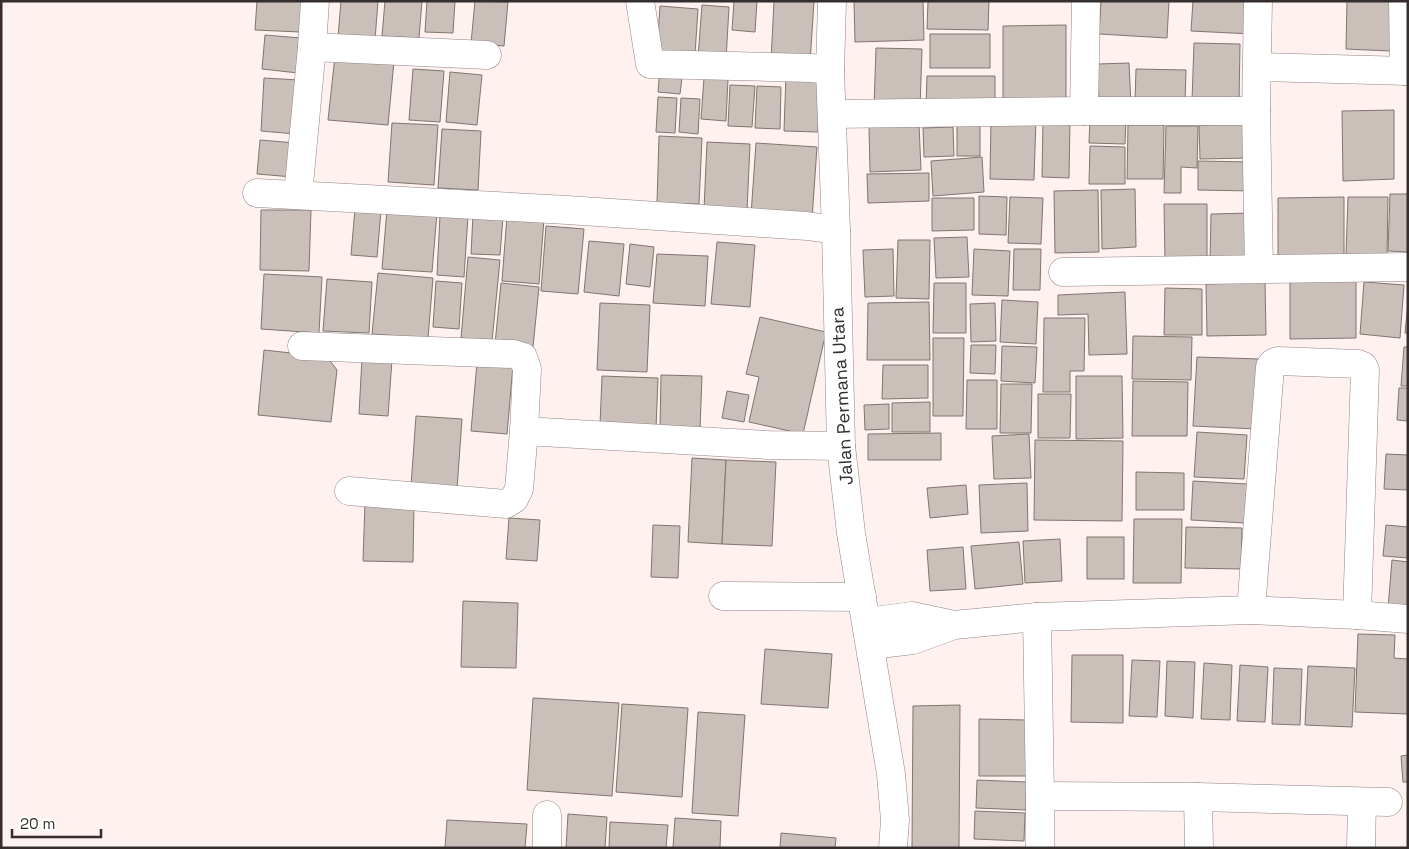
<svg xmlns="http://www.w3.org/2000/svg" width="1409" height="849" font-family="'Space Grotesk',sans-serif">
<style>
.building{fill:#cabfb9;stroke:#807670}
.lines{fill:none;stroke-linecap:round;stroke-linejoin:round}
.minor-casing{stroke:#908483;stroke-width:29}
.minor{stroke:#fff;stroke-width:28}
.labels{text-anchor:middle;stroke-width:4.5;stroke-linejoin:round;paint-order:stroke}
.street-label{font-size:18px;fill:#342e2e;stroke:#fff}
</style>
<rect width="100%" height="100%" fill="#fef1ef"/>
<g class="building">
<path d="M257,1H303L300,32L255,30Z"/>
<path d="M341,1H378L375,40L338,37Z"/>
<path d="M385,1H422L419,38L382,36Z"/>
<path d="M427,1H455L453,33L425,32Z"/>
<path d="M475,1L508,2L504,46L471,43Z"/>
<path d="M734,1H757L755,32L732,30Z"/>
<path d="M774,1H814L810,63L771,61Z"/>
<path d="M854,1H923L924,40L855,42Z"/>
<path d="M928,1H989L988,30L927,29Z"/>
<path d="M1101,1H1169L1167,38L1099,34Z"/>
<path d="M1193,1H1254L1252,34L1191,31Z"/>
<path d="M1347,1H1392L1390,51L1346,49Z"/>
<path d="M702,5L729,7L726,60L698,58Z"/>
<path d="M660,6L698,9L695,54L657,52Z"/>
<path d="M1066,25V104H1003V26Z"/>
<rect x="930" y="34" width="60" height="34"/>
<path d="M265,35L301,38L298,73L262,69Z"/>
<path d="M1194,43L1240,44L1239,103L1192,101Z"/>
<path d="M876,48L922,49L920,108L874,107Z"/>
<path d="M335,56L394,61L388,125L328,120Z"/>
<path d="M1129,63L1131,105L1099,107L1098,64Z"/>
<path d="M660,68L683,70L680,94L658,92Z"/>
<path d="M413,69L444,71L440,122L409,120Z"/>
<path d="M1136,69L1186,70L1185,103L1135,101Z"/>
<path d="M450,72L482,75L477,125L446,122Z"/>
<path d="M786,75L820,76L818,132L784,131Z"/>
<path d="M927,76H995V106H926Z"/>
<path d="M264,78L299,80L296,134L261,131Z"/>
<path d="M704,78L728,79L726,121L701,119Z"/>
<path d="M730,85L755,86L752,127L728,126Z"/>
<path d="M757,86L781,87L780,129L755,128Z"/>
<path d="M658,97L677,98L675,133L656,132Z"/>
<path d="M681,98L700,99L698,134L679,132Z"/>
<path d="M1394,110V179L1343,181L1342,111Z"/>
<path d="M991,117L1036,118L1034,180L990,179Z"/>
<path d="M1090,119L1126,120L1125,144L1089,143Z"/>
<path d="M1043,120H1070L1069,178L1042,177Z"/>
<rect x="957" y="122" width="23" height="34"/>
<path d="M392,123L438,125L434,185L388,182Z"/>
<path d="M919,124L921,170L870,172L869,126Z"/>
<path d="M1248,124V158L1200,159L1199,125Z"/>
<path d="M1128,125H1164L1163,179H1127Z"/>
<path d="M1166,126H1198L1197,168L1181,167V193H1164Z"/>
<path d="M953,127L954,156L924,157L923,128Z"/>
<path d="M442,129L481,131L478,190L438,188Z"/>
<path d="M659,136L702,138L699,204L657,203Z"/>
<path d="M260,140L296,143L293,177L257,174Z"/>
<path d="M707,142L750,144L747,211L704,209Z"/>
<path d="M756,143L817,147L812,219L751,215Z"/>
<path d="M1090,146L1125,147V184H1089Z"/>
<path d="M982,157L984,192L933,196L931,161Z"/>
<path d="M1198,161L1252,162V191L1198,190Z"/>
<path d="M929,173V201L868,203L867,174Z"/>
<path d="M1135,189L1136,247L1102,249L1101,190Z"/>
<path d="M1098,190L1099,252L1055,253L1054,191Z"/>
<path d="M1390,194H1408V252L1388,251Z"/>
<path d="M979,196L1007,197L1006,235L979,234Z"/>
<path d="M1010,197L1043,198L1041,244L1008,243Z"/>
<path d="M1344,197V256L1278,257V198Z"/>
<path d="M1348,197H1388L1387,255L1346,254Z"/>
<path d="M932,198H974V230L932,231Z"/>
<path d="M1164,204H1207V260L1165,261Z"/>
<path d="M355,209L381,211L377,257L351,255Z"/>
<path d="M387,209L437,213L432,272L382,269Z"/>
<path d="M261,210H311L309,271L260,270Z"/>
<path d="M1252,213V260L1210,261L1211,214Z"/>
<path d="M440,215L468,216L464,277L437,275Z"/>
<path d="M473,215L503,217L500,255L471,254Z"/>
<path d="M507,216L544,219L539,284L502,281Z"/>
<path d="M546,226L584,229L578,294L541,291Z"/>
<path d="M967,237L969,277L936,278L934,238Z"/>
<path d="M898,240H930L929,299L896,298Z"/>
<path d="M589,241L624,244L619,296L584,292Z"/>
<path d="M717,242L755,245L750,307L711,304Z"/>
<path d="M630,244L654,247L650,287L626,284Z"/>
<path d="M893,249L894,296L865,297L863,250Z"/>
<path d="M974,249L1010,251L1008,296L972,295Z"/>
<path d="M1014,249H1041L1040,290H1013Z"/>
<path d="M657,254L708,256L705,306L653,303Z"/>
<path d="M468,257L500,260L492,341L461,338Z"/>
<path d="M378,273L433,278L428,338L372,334Z"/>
<path d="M264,274L322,277L319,333L261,329Z"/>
<path d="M327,279L372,282L369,333L323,331Z"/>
<path d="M1356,279V338L1290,339V280Z"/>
<path d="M436,281L462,283L459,329L433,327Z"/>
<path d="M1265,282L1266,335L1207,336L1206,284Z"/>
<path d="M1364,282L1404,285L1400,338L1360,334Z"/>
<path d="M501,283L539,287L533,347L495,344Z"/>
<path d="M934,283H966V333H933Z"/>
<path d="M1165,288L1202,289V335H1164Z"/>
<path d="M1125,292L1127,354L1089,355L1088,314L1058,315V295Z"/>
<path d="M1002,300L1038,302L1036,344L1000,342Z"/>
<path d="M929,302L930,360H867L868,303Z"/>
<path d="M1408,302V333H1405Z"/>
<path d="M600,303L650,305L647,372L597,370Z"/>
<path d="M995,303L996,341L971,342L970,304Z"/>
<path d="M760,317L826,332L803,434L749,422L759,377L746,374Z"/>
<path d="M1044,318H1085L1084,371H1070V392H1043Z"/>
<path d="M1133,336L1192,337L1191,380L1132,379Z"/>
<path d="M933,338H964L963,416H933Z"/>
<path d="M971,345H996L995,374L970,373Z"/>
<path d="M1002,346L1037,347L1035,383L1001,381Z"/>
<path d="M1404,347H1408V386H1401Z"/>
<path d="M264,350L327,357L337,370L331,422L258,415Z"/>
<path d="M1197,357L1260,359L1256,429L1193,426Z"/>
<path d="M362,358L392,360L388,416L359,414Z"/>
<path d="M477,362L513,365L507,434L471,431Z"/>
<path d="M883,365H928V398L882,399Z"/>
<path d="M661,375L702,376L700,429L660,428Z"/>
<path d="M602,376L658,378L656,428L600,425Z"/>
<path d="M1076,376H1122L1123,438L1076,439Z"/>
<path d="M967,380H997V429H966Z"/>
<path d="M1133,381L1188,382L1187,436H1132Z"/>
<path d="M1001,384H1032L1031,433H1000Z"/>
<path d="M1399,388H1408V421L1397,420Z"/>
<path d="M727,391L749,395L744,422L722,418Z"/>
<path d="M1038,394H1071L1070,438H1038Z"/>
<path d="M930,402V432H892V403Z"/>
<path d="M889,404V429L865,430L864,405Z"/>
<path d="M416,416L462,419L457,489L411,486Z"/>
<path d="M1197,432L1247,435L1244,479L1194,477Z"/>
<path d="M941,433V460H868V434Z"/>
<path d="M1029,434L1031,478L994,479L992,436Z"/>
<path d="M1035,440L1123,441L1122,521L1034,520Z"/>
<path d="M1386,454L1408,455V490L1384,489Z"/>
<path d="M692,458L726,460L722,544L688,542Z"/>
<path d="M726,460L776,462L772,546L722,544Z"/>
<path d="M1136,472L1184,473V510H1136Z"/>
<path d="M1193,481L1247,484L1245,523L1191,520Z"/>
<path d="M1027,483L1028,531L981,533L979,485Z"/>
<path d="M966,485L968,514L930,518L927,488Z"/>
<path d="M365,503L414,504L413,562L363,561Z"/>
<path d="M509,518L540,520L537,561L506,559Z"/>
<path d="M1134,519H1182L1181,583H1133Z"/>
<path d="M653,525L680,526L678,578L651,577Z"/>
<path d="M1386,525L1408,527V558L1383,556Z"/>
<path d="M1186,527L1242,528L1241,569L1185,568Z"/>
<rect x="1087" y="537" width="37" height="42"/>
<path d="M1060,539L1062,581L1025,583L1023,541Z"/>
<path d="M1019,542L1023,584L975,589L971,546Z"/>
<path d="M963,547L966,589L930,591L927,550Z"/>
<path d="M1392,560L1408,562V610L1388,608Z"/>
<path d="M463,601L518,603L516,668L461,667Z"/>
<path d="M1358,634L1395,635L1394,658L1408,659V714L1355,712Z"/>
<path d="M765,649L832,654L828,708L761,704Z"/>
<path d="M1072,655H1123V723L1071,722Z"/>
<path d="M1132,660L1160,661L1157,717L1129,716Z"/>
<path d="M1167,661L1195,662L1193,718L1165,716Z"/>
<path d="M1204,663L1232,665L1230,720L1201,719Z"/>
<path d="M1240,665L1268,667L1265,722L1237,721Z"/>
<path d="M1308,666L1355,668L1352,727L1305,725Z"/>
<path d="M1274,668L1302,669L1300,725L1272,724Z"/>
<path d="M533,698L619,703L612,796L527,790Z"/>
<path d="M622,704L688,708L682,797L616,792Z"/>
<path d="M960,705L959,848H912L913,706Z"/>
<path d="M698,712L745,715L738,816L692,813Z"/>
<path d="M979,719L1027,720V776H979Z"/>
<path d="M1408,755V782H1403L1401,756Z"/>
<path d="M977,780L1027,782L1026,810L976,808Z"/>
<path d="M975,811L1025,813L1024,841L974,839Z"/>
<path d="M568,814L607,817L605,848H566Z"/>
<path d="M675,818L721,821L720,848H673Z"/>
<path d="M447,820L527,824L525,848H445Z"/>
<path d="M610,822L668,825L666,848H609Z"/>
<path d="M781,833L836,838L835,848H780Z"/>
</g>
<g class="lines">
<g class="minor-casing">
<g id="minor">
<path d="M640,1L650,64L811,68L830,70"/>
<path d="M832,1L830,70L836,230L841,446L851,533L891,774L895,820L893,848"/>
<path d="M1258,1L1256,111L1259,268"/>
<path d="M1403,1L1404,71"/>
<path d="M312,47L487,55"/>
<path d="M1257,67L1408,71"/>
<path d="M1084,111L1086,1"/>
<path d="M832,114L1084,111H1256"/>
<path d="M257,193L567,210L807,226L836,230"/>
<path d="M298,195L312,47L315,1"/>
<path d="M1063,272L1408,267"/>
<path d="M302,346L513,354L523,357L527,369L524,431L519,489L514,499L506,504L349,491"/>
<path d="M524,431L768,445L841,446"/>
<path d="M723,596L862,597"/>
<path d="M1251,610L1270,367L1273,363L1278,361L1358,364L1363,366L1365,370L1357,615"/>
<path d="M1037,617L1040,796V848"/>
<path d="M867,622L912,616L954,625"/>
<path d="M871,645L913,640L954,625L1037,617L1251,610L1357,615L1408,619"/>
<path d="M1040,796L1198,797L1388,802"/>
<path d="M1198,797L1199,848"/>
<path d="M547,815V848"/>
<path d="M1361,848L1362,802"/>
</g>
</g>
<use href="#minor" class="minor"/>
</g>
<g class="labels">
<g class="street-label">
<text transform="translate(842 396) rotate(-93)" y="6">Jalan Permana Utara</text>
</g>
</g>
<rect width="1409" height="849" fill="none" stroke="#342e2e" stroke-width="5"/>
<path d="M12 829v8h89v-8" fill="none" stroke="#342e2e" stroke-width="2.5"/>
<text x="20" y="829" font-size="15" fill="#342e2e" stroke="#ffffff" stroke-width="4" paint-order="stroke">20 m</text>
</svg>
